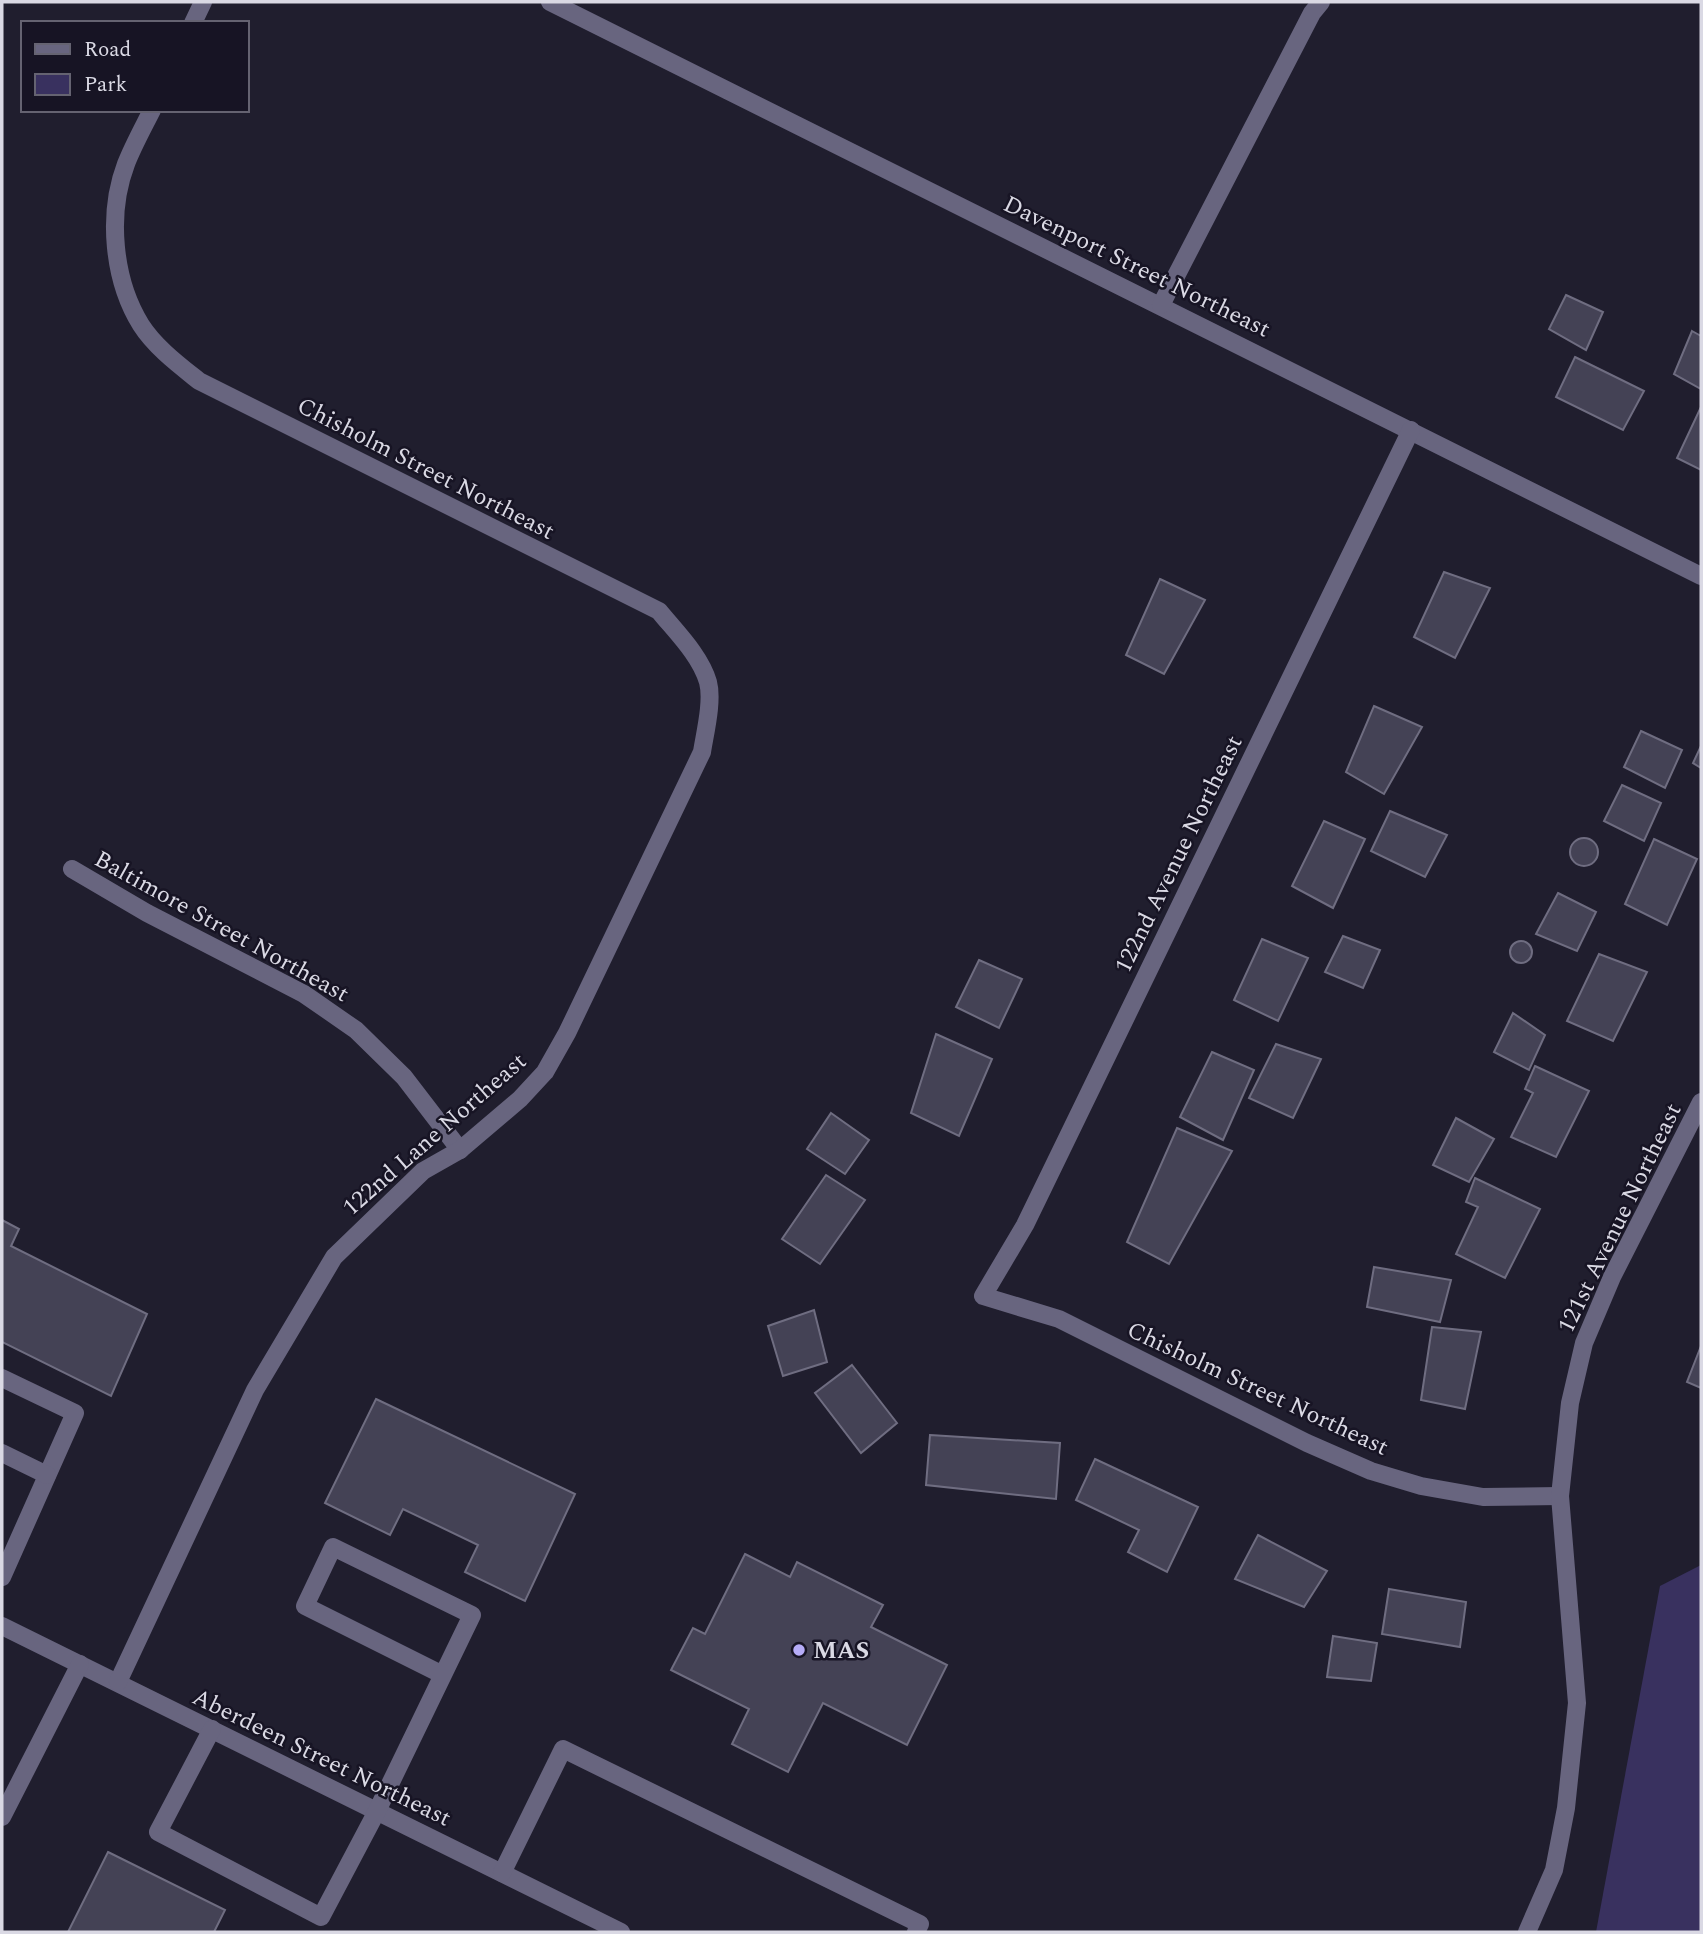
<svg xmlns="http://www.w3.org/2000/svg" width="1703" height="1934" font-family="Spectral,serif">
<style>
.green{fill:#39315f}
.building{fill:#444255;stroke:#6f6d81;stroke-width:2}
.lines{fill:none;stroke-linecap:round;stroke-linejoin:round}
.minor{stroke:#68657f;stroke-width:18}
.poi-dot{fill:#b6acf8;stroke:#171424;stroke-width:2.5}
.labels{text-anchor:middle;stroke-width:5;stroke-linejoin:round;paint-order:stroke}
.street-label{font-size:24px;fill:#dad9e4;stroke:#171424}
.poi-label{font-size:24px;font-weight:bold;fill:#dad9e4;stroke:#171424;text-anchor:start}
</style>
<rect width="100%" height="100%" fill="#201e2e"/>
<path class="green" d="M1701,1565V1932H1596L1660,1586Z"/>
<g class="building">
<path d="M1566,295L1603,312L1586,350L1549,329Z"/>
<path d="M1692,331L1701,336V389L1674,374Z"/>
<path d="M1575,357L1644,391L1623,430L1556,397Z"/>
<path d="M1701,407V470L1677,458Z"/>
<path d="M1444,572L1490,588L1455,658L1414,637Z"/>
<path d="M1160,579L1205,600L1164,674L1126,655Z"/>
<path d="M1374,706L1422,727L1384,794L1346,772Z"/>
<path d="M1641,731L1682,750L1665,788L1624,767Z"/>
<path d="M1701,746V768L1693,763Z"/>
<path d="M1622,785L1661,803L1644,841L1604,821Z"/>
<path d="M1390,811L1447,835L1425,877L1371,851Z"/>
<path d="M1324,821L1365,839L1333,908L1292,886Z"/>
<circle cx="1584" cy="852" r="14"/>
<path d="M1654,839L1697,859L1667,925L1625,904Z"/>
<path d="M1558,893L1596,912L1577,951L1536,934Z"/>
<path d="M1343,936L1380,950L1363,988L1325,972Z"/>
<path d="M1262,939L1308,958L1278,1021L1234,1000Z"/>
<circle cx="1521" cy="952" r="11"/>
<path d="M1599,954L1647,972L1613,1041L1567,1021Z"/>
<path d="M979,960L1022,979L999,1028L956,1007Z"/>
<path d="M1513,1013L1545,1035L1529,1070L1494,1052Z"/>
<path d="M936,1034L992,1059L959,1136L911,1113Z"/>
<path d="M1276,1044L1321,1059L1293,1118L1249,1098Z"/>
<path d="M1212,1052L1254,1070L1223,1140L1180,1117Z"/>
<path d="M1535,1066L1589,1091L1556,1157L1511,1137L1533,1093L1525,1089Z"/>
<path d="M831,1113L869,1140L845,1174L807,1149Z"/>
<path d="M1456,1118L1494,1139L1469,1182L1433,1165Z"/>
<path d="M1177,1128L1232,1151L1169,1264L1127,1242Z"/>
<path d="M826,1175L865,1200L820,1264L782,1239Z"/>
<path d="M1475,1178L1540,1209L1505,1278L1456,1254L1478,1207L1466,1202Z"/>
<path d="M2,1220L19,1229L11,1246L147,1314L111,1396L2,1342Z"/>
<path d="M1374,1267L1451,1280L1440,1322L1367,1307Z"/>
<path d="M814,1310L827,1362L783,1376L768,1326Z"/>
<path d="M1432,1327L1481,1332L1465,1409L1421,1400Z"/>
<path d="M1701,1346V1388L1687,1382Z"/>
<path d="M852,1365L897,1423L861,1453L815,1393Z"/>
<path d="M376,1399L575,1494L525,1601L465,1572L478,1545L403,1509L390,1535L325,1503Z"/>
<path d="M930,1435L1060,1443L1056,1499L926,1485Z"/>
<path d="M1095,1459L1198,1507L1167,1572L1128,1552L1139,1530L1076,1500Z"/>
<path d="M1258,1535L1327,1571L1304,1607L1235,1579Z"/>
<path d="M745,1554L790,1577L797,1562L883,1605L871,1627L947,1665L907,1745L823,1703L788,1772L732,1744L749,1709L671,1670L693,1628L705,1634Z"/>
<path d="M1389,1589L1466,1602L1460,1647L1382,1634Z"/>
<path d="M1333,1636L1377,1643L1371,1681L1327,1677Z"/>
<path d="M108,1852L225,1910L214,1932H68Z"/>
</g>
<g class="lines">
<g class="minor">
<path d="M550,2L1701,576"/>
<path d="M193,23L203,2"/>
<path d="M1161,305L1312,13L1321,2"/>
<path d="M1411,430L1025,1225L983,1296L1059,1319L1307,1443L1371,1471L1421,1486L1483,1497L1560,1496"/>
<path d="M72,869L147,913L304,994L356,1030L404,1077L460,1150"/>
<path d="M2,1378L75,1413L2,1577"/>
<path d="M2,1453L47,1475"/>
<path d="M2,1626L621,1932"/>
<path d="M118,1682L255,1390L334,1257L423,1171L460,1150L520,1099L545,1072L567,1033L702,752C705,733 713,701 708,682C700,655 676,632 659,611L199,381C179,365 155,347 141,325C113,280 107,214 126,164C133,146 143,128 152,110"/>
<path d="M212,1729L158,1832L321,1917L377,1811L472,1615L333,1547L305,1606L443,1675"/>
<path d="M2,1817L80,1664"/>
<path d="M502,1873L563,1749L920,1924L916,1932"/>
<path d="M1527,1932L1554,1870L1566,1808L1577,1703L1560,1496L1570,1403L1584,1343L1612,1277L1701,1102"/>
</g>
</g>
<circle class="poi-dot" cx="799" cy="1650" r="7"/>
<g class="labels">
<g class="street-label">
<text transform="translate(1137 266) rotate(26)" y="8">Davenport Street Northeast</text>
<text transform="translate(426 468) rotate(27)" y="8">Chisholm Street Northeast</text>
<text transform="translate(1178 854) rotate(-64)" y="8">122nd Avenue Northeast</text>
<text transform="translate(222 926) rotate(29)" y="8">Baltimore Street Northeast</text>
<text transform="translate(434 1134) rotate(-41)" y="8">122nd Lane Northeast</text>
<text transform="translate(1619 1218) rotate(-64)" y="8">121st Avenue Northeast</text>
<text transform="translate(1258 1388) rotate(25)" y="8">Chisholm Street Northeast</text>
<text transform="translate(322 1757) rotate(26)" y="8">Aberdeen Street Northeast</text>
</g>
<g class="poi-label">
<text x="813" y="1658">MAS</text>
</g>
</g>
<rect width="1703" height="1934" fill="none" stroke="#dad9e4" stroke-width="7"/>
<rect x="21" y="21" width="228" height="91" fill="#171424" stroke="#656371" stroke-width="2"/>
<rect x="35" y="44" width="35" height="10" fill="#68657f" stroke="#656371" stroke-width="2"/>
<text x="84" y="56" font-size="21" fill="#dad9e4">Road</text>
<rect x="35" y="74" width="35" height="21" fill="#39315f" stroke="#656371" stroke-width="2"/>
<text x="84" y="91" font-size="21" fill="#dad9e4">Park</text>
</svg>
